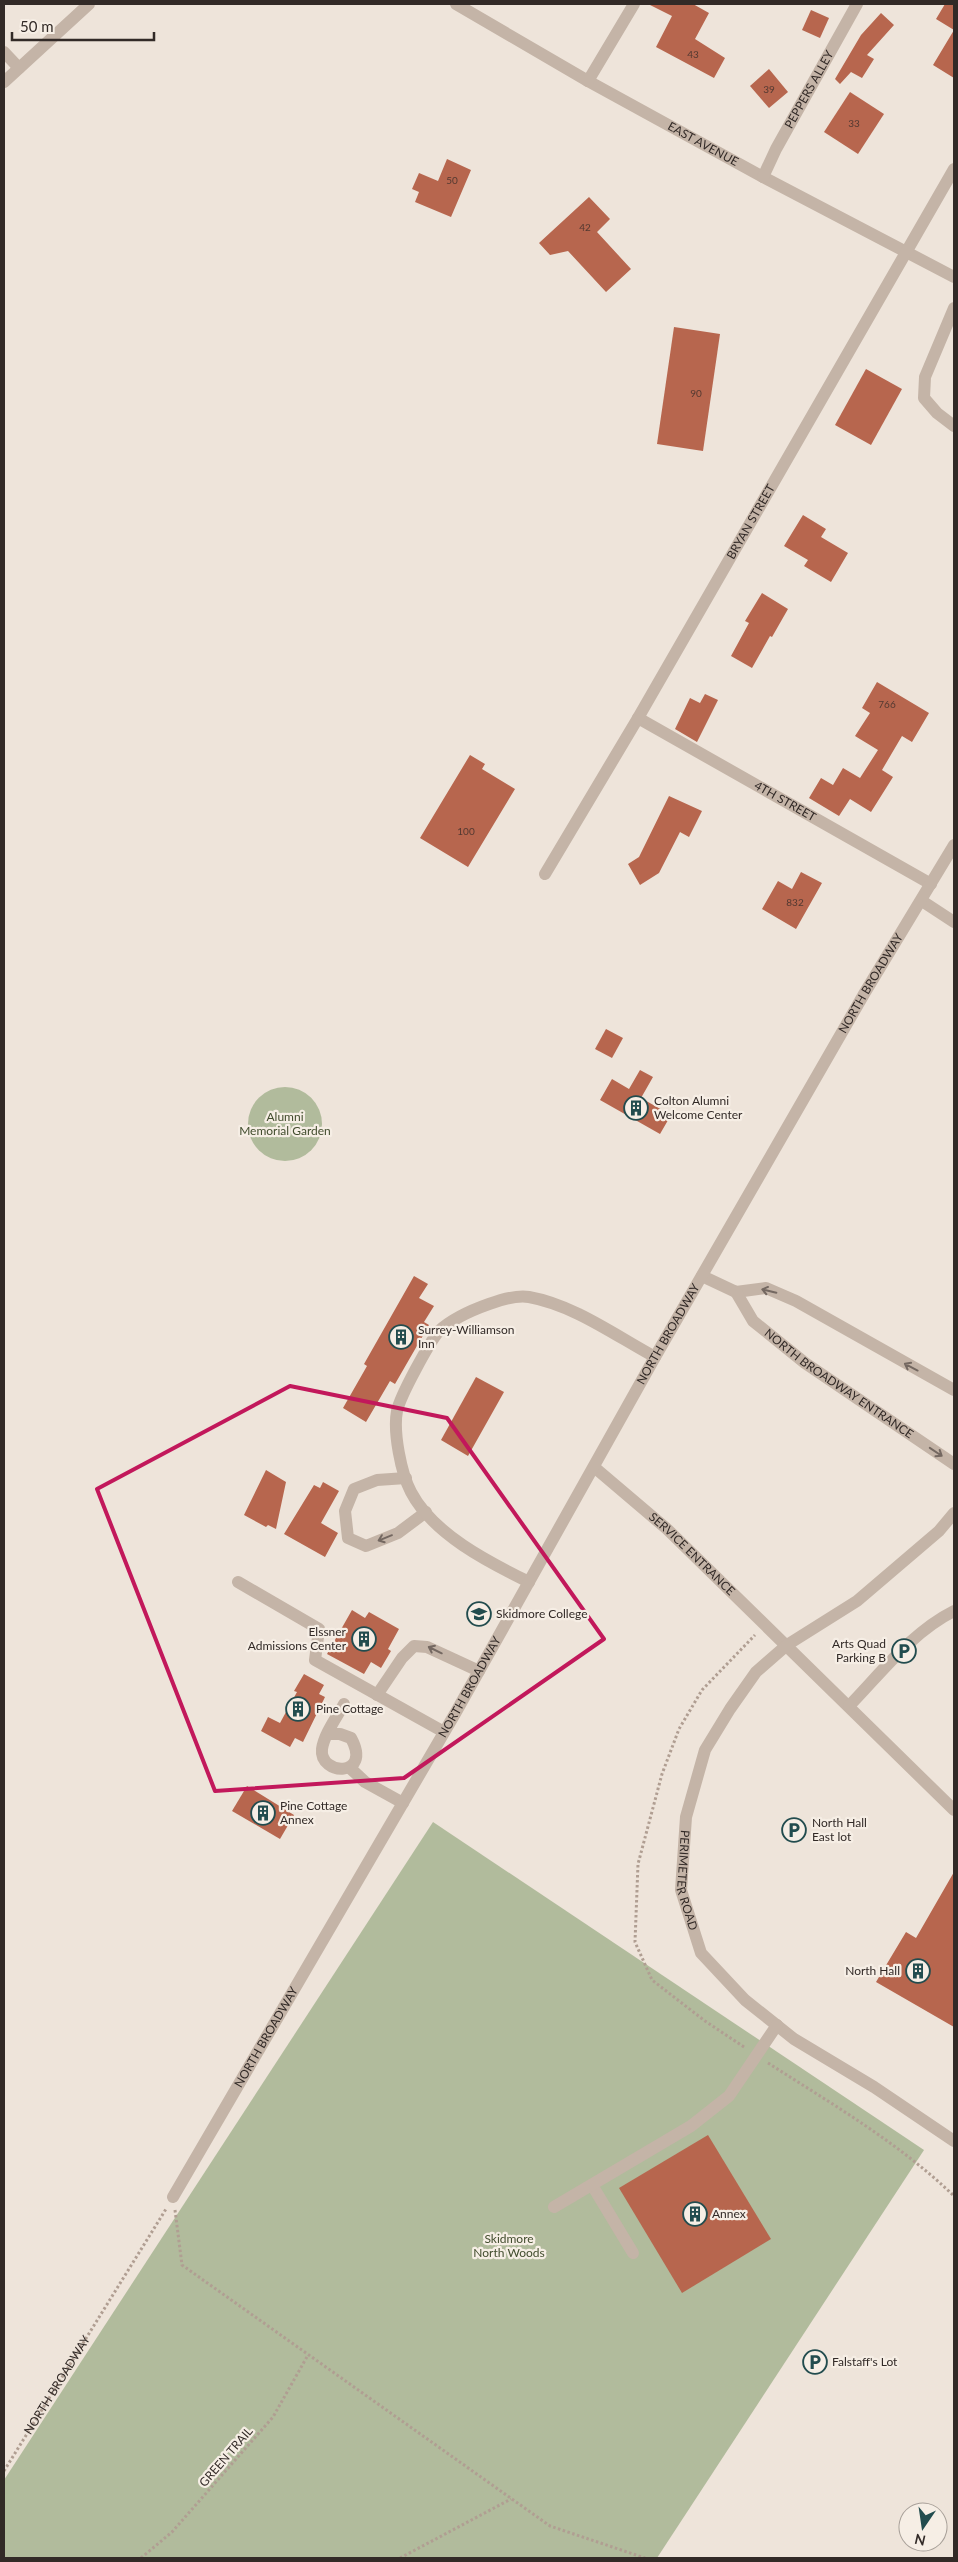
<svg xmlns="http://www.w3.org/2000/svg" width="958" height="2562" font-family="Lato,sans-serif">
<style>
.green{fill:#b1bb9c}
.building{fill:#b7664e}
.lines{fill:none;stroke-linecap:round;stroke-linejoin:round}
.path{stroke:#b09e92;stroke-width:3;stroke-dasharray:2.5 2.5;stroke-linecap:butt}
.minor{stroke:#c4b4a7;stroke-width:12}
.oneway{stroke:#746861}
.marked{fill:none;stroke:#c2185b;stroke-width:4;stroke-linejoin:round}
.labels{text-anchor:middle;stroke-width:4.5;stroke-linejoin:round;paint-order:stroke}
.number-label{font-size:10px;fill:#533931}
.street-label{font-size:12px;fill:#322a27;stroke:#f6eee5}
.poi-label{font-size:12px;fill:#322a27;stroke:#f6eee5;text-anchor:start}
.park-label{font-size:12px;fill:#424d2e;stroke:#f6eee5}
</style>
<rect width="100%" height="100%" fill="#eee4da"/>
<g class="green">
<circle cx="285" cy="1124" r="37"/>
<path d="M433,1822L924,2150L657,2558H4V2480Z"/>
</g>
<g class="building">
<path d="M648,4H693L709,13L695,39L725,58L714,78L656,47L672,16Z"/>
<path d="M945,4H954V78L933,65L954,30L936,19Z"/>
<path d="M811,10L829,18L820,38L802,30Z"/>
<path d="M881,13L894,25L867,55L874,59L862,78L851,72L840,84L835,79L861,35Z"/>
<path d="M769,69L788,92L769,108L750,86Z"/>
<path d="M850,92L884,114L858,154L824,132Z"/>
<path d="M447,159L471,170L451,217L415,202L419,192L412,189L419,173L438,181Z"/>
<path d="M589,197L610,219L597,232L631,269L606,292L568,251L550,255L539,243Z"/>
<path d="M674,327L720,334L703,451L657,444Z"/>
<path d="M866,369L902,389L871,445L835,425Z"/>
<path d="M803,515L826,529L821,537L848,553L831,582L804,566L808,560L784,546Z"/>
<path d="M762,593L788,609L772,637L770,636L752,668L731,656L749,623L745,621Z"/>
<path d="M877,682L929,713L912,742L902,736L882,770L893,777L871,812L850,799L839,816L809,798L821,778L833,785L843,768L860,778L878,750L855,736L870,713L862,708Z"/>
<path d="M705,694L718,700L697,742L675,729L690,698L700,703Z"/>
<path d="M470,755L485,764L482,769L515,789L468,867L420,838Z"/>
<path d="M669,796L702,811L689,837L680,832L659,873L640,885L628,864L639,857Z"/>
<path d="M801,872L822,883L796,929L762,909L778,881L792,889Z"/>
<path d="M606,1029L623,1038L612,1058L595,1049Z"/>
<path d="M640,1070L653,1077L641,1098L671,1115L660,1134L600,1100L612,1079L629,1089Z"/>
<path d="M414,1276L428,1284L419,1298L434,1306L424,1322L429,1325L395,1384L390,1381L366,1422L343,1408L367,1366L364,1364Z"/>
<path d="M476,1377L504,1392L468,1456L441,1440Z"/>
<path d="M266,1470L286,1482L276,1529L268,1525L266,1527L244,1515Z"/>
<path d="M323,1482L339,1491L321,1523L338,1533L325,1557L284,1534L314,1485L320,1488Z"/>
<path d="M352,1610L365,1618L369,1612L399,1629L388,1649L391,1651L381,1668L371,1662L364,1674L327,1654Z"/>
<path d="M304,1674L324,1685L319,1694L325,1697L303,1742L295,1738L290,1747L261,1731L268,1717L280,1723L297,1692L294,1691Z"/>
<path d="M247,1786L294,1815L280,1839L232,1811Z"/>
<path d="M954,1872V2027L876,1982L906,1932L916,1938Z"/>
<path d="M708,2135L771,2239L682,2293L619,2188Z"/>
</g>
<g class="lines">
<g class="path">
<path d="M744,2047L705,2021L652,1980L635,1942L638,1864L662,1774L679,1729L702,1690L755,1635"/>
<path d="M768,2063C832,2104 899,2143 954,2196"/>
<path d="M175,2210L182,2265L550,2526L645,2558"/>
<path id="s1" d="M4,2471L166,2209"/>
<path d="M141,2558L172,2532L273,2417L308,2355"/>
<path d="M400,2558L511,2499"/>
</g>
<g class="minor">
<path id="s2" d="M456,4L588,81L763,177L954,277"/>
<path d="M4,52L19,68"/>
<path d="M588,81L634,4"/>
<path d="M4,82L89,4"/>
<path id="s3" d="M763,177L776,149L857,4"/>
<path d="M954,308L925,377L924,398L937,413L954,426"/>
<path id="s4" d="M638,718L931,884"/>
<path id="s5" d="M545,874L638,718L954,169"/>
<path d="M922,901L954,922"/>
<path d="M702,1276L736,1292L766,1288L796,1301L954,1390"/>
<path id="s6" d="M736,1292L753,1321L805,1363L954,1464"/>
<path id="s7" d="M594,1467L667,1529L954,1810"/>
<path d="M406,1478L377,1480L354,1489L345,1511L348,1538L366,1546L398,1533L426,1512"/>
<path id="s8" d="M954,1513L939,1531L857,1601L787,1645L756,1672L730,1709L705,1750L686,1817L681,1890L701,1953L745,2000L794,2039L874,2087L954,2141"/>
<path d="M238,1582L319,1629L315,1660L444,1732"/>
<path d="M529,1582C488,1562 433,1534 411,1492C401,1473 393,1432 397,1411C400,1396 429,1343 439,1331C452,1319 472,1310 489,1304C500,1300 517,1295 529,1297C574,1305 616,1336 655,1357"/>
<path d="M377,1695L402,1658L414,1646L427,1647L479,1671"/>
<path d="M849,1706C881,1673 912,1632 954,1611"/>
<path d="M328,1734H340L351,1738C373,1778 319,1776 322,1749C324,1734 337,1717 344,1704"/>
<path d="M350,1768L365,1782L403,1803"/>
<path d="M592,2185L633,2253"/>
<path id="s9" d="M173,2197L456,1712L655,1357L864,994L954,845"/>
<path d="M554,2207L691,2126L729,2096L777,2025"/>
</g>
</g>
<defs><path id="oneway-shaft" d="M-6 0H5M1.5-3L5.5 0L1.5 3" fill="none" stroke-width="1.6" stroke-linecap="round" stroke-linejoin="round" transform="scale(1.25)"/></defs>
<g class="oneway">
<use href="#oneway-shaft" transform="translate(769 1291) rotate(-167)"/>
<use href="#oneway-shaft" transform="translate(911 1367) rotate(-152)"/>
<use href="#oneway-shaft" transform="translate(936 1452) rotate(34)"/>
<use href="#oneway-shaft" transform="translate(385 1538) rotate(158)"/>
<use href="#oneway-shaft" transform="translate(435 1650) rotate(-154)"/>
</g>
<path class="marked" d="M290,1386L447,1418L604,1639L404,1778L215,1791L97,1489Z"/>
<defs>
<g id="building-ring" transform="scale(1.25)"><circle r="9.5" fill="#f6eee5" stroke="#224c4e" stroke-width="1.5"/><path d="M-4-6H4V6H1V3H-1V6H-4ZM-2.5-4.3h1.7v1.8h-1.7ZM.8-4.3h1.7v1.8H.8ZM-2.5-1h1.7V.8h-1.7ZM.8-1h1.7V.8H.8Z" fill="#224c4e"/></g>
<g id="university-ring" transform="scale(1.25)"><circle r="9.5" fill="#f6eee5" stroke="#224c4e" stroke-width="1.5"/><path d="M0-5L7-2L0 1L-7-2ZM-4 1L0 2.5L4 1V4Q0 6-4 4Z" fill="#224c4e"/></g>
<g id="parking-ring" transform="scale(1.25)"><circle r="9.5" fill="#f6eee5" stroke="#224c4e" stroke-width="1.5"/><path d="M-3.5-5.5H1a3.5 3.5 0 0 1 0 7H-1V5.5H-3.5ZM-1-3.4V-.6H.8a1.4 1.4 0 0 0 0-2.8Z" fill="#224c4e"/></g>
</defs>
<g fill-rule="evenodd">
<use href="#building-ring" x="636" y="1108"/>
<use href="#building-ring" x="401" y="1337"/>
<use href="#university-ring" x="479" y="1614"/>
<use href="#building-ring" x="364" y="1639"/>
<use href="#parking-ring" x="904" y="1651"/>
<use href="#building-ring" x="298" y="1709"/>
<use href="#building-ring" x="263" y="1813"/>
<use href="#parking-ring" x="794" y="1830"/>
<use href="#building-ring" x="918" y="1971"/>
<use href="#building-ring" x="695" y="2214"/>
<use href="#parking-ring" x="815" y="2362"/>
</g>
<g class="labels">
<g class="number-label">
<text x="693" y="58">43</text>
<text x="769" y="93">39</text>
<text x="854" y="127">33</text>
<text x="452" y="184">50</text>
<text x="585" y="231">42</text>
<text x="696" y="397">90</text>
<text x="887" y="708">766</text>
<text x="466" y="835">100</text>
<text x="795" y="906">832</text>
</g>
<g class="street-label">
<text dy="4" stroke="none"><textPath href="#s3" startOffset="99">PEPPERS ALLEY</textPath></text>
<text dy="4" stroke="none"><textPath href="#s2" startOffset="284">EAST AVENUE</textPath></text>
<text dy="4" stroke="none"><textPath href="#s5" startOffset="408">BRYAN STREET</textPath></text>
<text dy="4" stroke="none"><textPath href="#s4" startOffset="169">4TH STREET</textPath></text>
<text dy="4" stroke="none"><textPath href="#s9" startOffset="1400">NORTH BROADWAY</textPath></text>
<text dy="4" stroke="none"><textPath href="#s9" startOffset="995">NORTH BROADWAY</textPath></text>
<text dy="4" stroke="none"><textPath href="#s6" startOffset="140">NORTH BROADWAY ENTRANCE</textPath></text>
<text dy="4" stroke="none"><textPath href="#s7" startOffset="131">SERVICE ENTRANCE</textPath></text>
<text dy="4" stroke="none"><textPath href="#s9" startOffset="590">NORTH BROADWAY</textPath></text>
<text dy="4" stroke="none"><textPath href="#s8" startOffset="482">PERIMETER ROAD</textPath></text>
<text dy="4" stroke="none"><textPath href="#s9" startOffset="185">NORTH BROADWAY</textPath></text>
<text dy="4" stroke="none"><textPath href="#s1" startOffset="101">NORTH BROADWAY</textPath></text>
<text transform="translate(226 2457) rotate(-49)" y="4">GREEN TRAIL</text>
</g>
<g class="poi-label">
<text x="654" y="1105">Colton Alumni<tspan x="654" dy="14">Welcome Center</tspan></text>
<text x="418" y="1334">Surrey-Williamson<tspan x="418" dy="14">Inn</tspan></text>
<text x="496" y="1618">Skidmore College</text>
<text x="346" y="1636" text-anchor="end">Elssner<tspan x="346" dy="14">Admissions Center</tspan></text>
<text x="886" y="1648" text-anchor="end">Arts Quad<tspan x="886" dy="14">Parking B</tspan></text>
<text x="316" y="1713">Pine Cottage</text>
<text x="280" y="1810">Pine Cottage<tspan x="280" dy="14">Annex</tspan></text>
<text x="812" y="1827">North Hall<tspan x="812" dy="14">East lot</tspan></text>
<text x="900" y="1975" text-anchor="end">North Hall</text>
<text x="712" y="2218">Annex</text>
<text x="832" y="2366">Falstaff's Lot</text>
</g>
<g class="park-label">
<text x="285" y="1121">Alumni<tspan x="285" dy="14">Memorial Garden</tspan></text>
<text x="509" y="2243">Skidmore<tspan x="509" dy="14">North Woods</tspan></text>
</g>
</g>
<rect width="958" height="2562" fill="none" stroke="#322a27" stroke-width="10"/>
<g transform="translate(923 2527) rotate(193)"><circle r="24" fill="#f6eee5" stroke="#a8a099"/>
<path d="M0-4L9 19L0 12L-9 19Z" fill="#224c4e"/>
<text y="-8" font-size="14" font-weight="bold" text-anchor="middle" fill="#322a27">N</text>
</g>
<path d="M12 32v8h142v-8" fill="none" stroke="#322a27" stroke-width="2.5"/>
<text x="20" y="32" font-size="15" fill="#322a27" stroke="#f6eee5" stroke-width="4" paint-order="stroke">50 m</text>
</svg>
